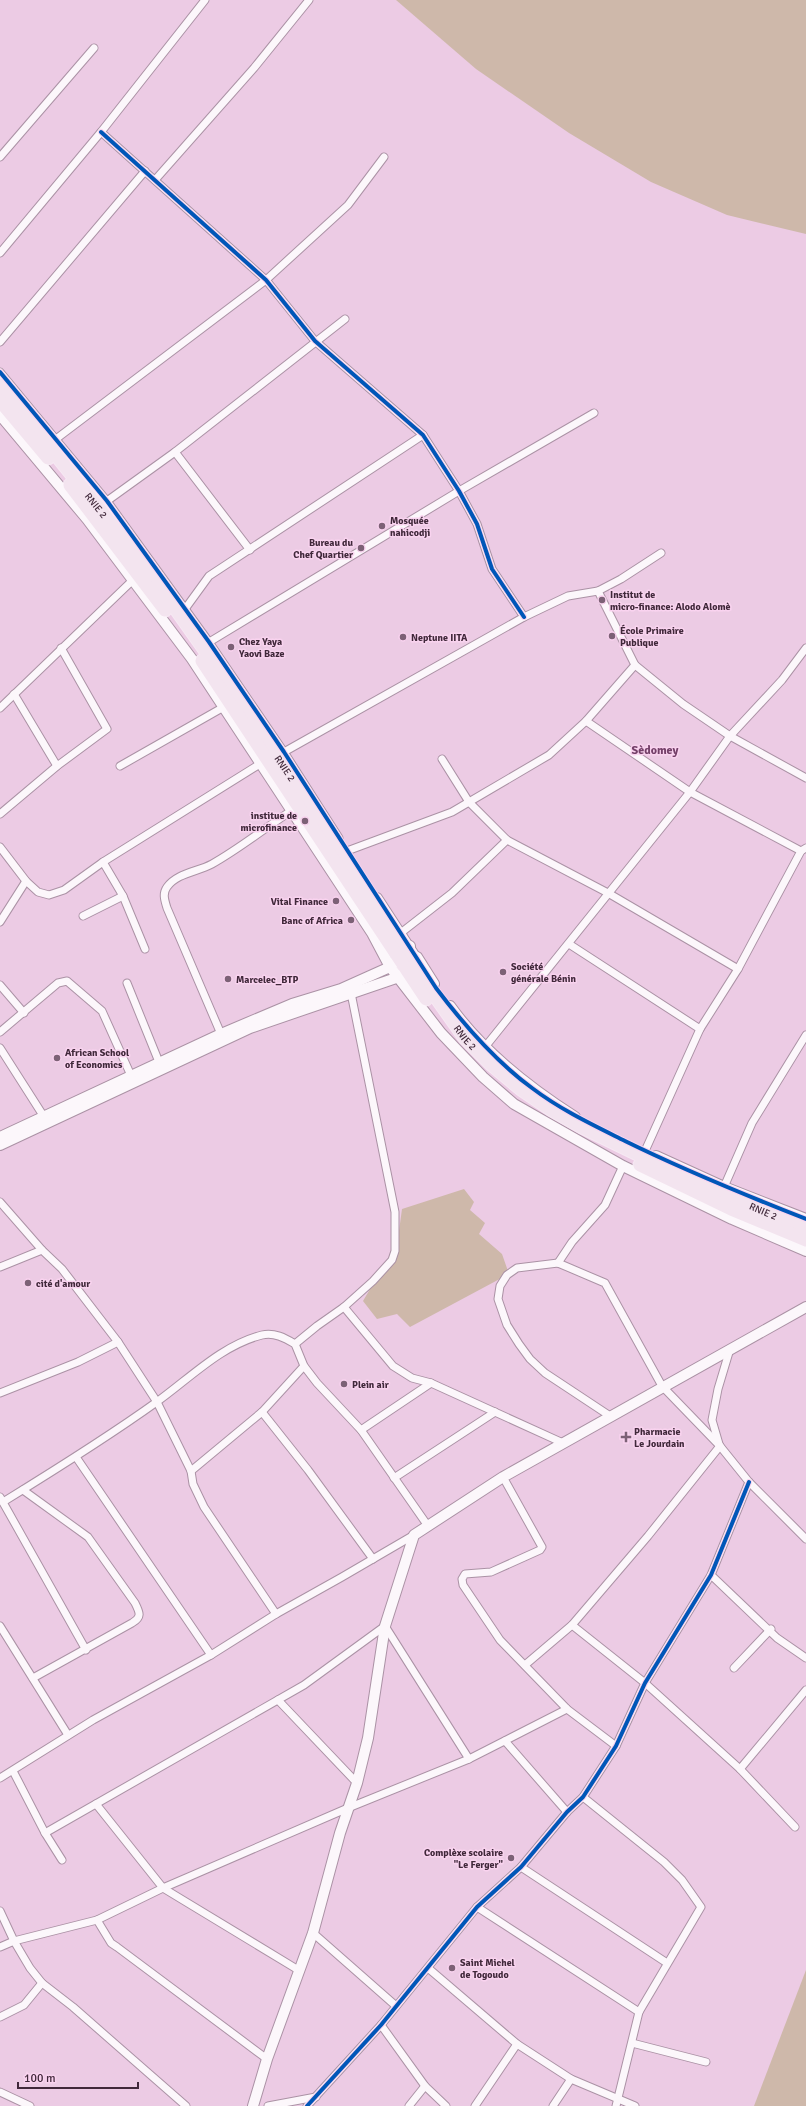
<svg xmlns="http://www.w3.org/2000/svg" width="806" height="2106" font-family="Signika,sans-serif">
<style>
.green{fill:#ceb8aa}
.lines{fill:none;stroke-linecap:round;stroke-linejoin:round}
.street-casing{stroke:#ab92a5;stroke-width:9}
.secondary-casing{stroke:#ab92a5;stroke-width:12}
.highway-casing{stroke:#f6e8f3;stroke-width:15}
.street{stroke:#fcf7fb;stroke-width:7}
.secondary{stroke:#fcf7fb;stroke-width:10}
.highway{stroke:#f3e4ef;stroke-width:13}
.cycleway-casing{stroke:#f9d3ef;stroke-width:6}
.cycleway{stroke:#0057b8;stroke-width:4}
.poi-dot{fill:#7c6176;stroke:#f9d3ef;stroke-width:1.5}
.labels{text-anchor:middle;stroke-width:3;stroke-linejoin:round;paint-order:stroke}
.street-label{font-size:10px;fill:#40283a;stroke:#f9d3ef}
.poi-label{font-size:10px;font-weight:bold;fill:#40283a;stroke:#f9d3ef;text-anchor:start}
.quarter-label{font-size:12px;font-weight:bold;fill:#744069;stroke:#f9d3ef}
</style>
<rect width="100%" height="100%" fill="#eccbe4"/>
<g class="green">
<path d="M396,0H806V234L727,215L651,182L569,133L476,69Z"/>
<path d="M464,1189L474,1202L470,1210L485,1223L479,1234L502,1254L509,1274L410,1327L397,1314L377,1319L363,1301L373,1284L395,1260L402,1209Z"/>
<path d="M806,1970V2106H754Z"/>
</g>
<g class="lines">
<g class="street-casing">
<g id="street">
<path d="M101,132L266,280L315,341L423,435L459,491L477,524L492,569L524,617"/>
<path d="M0,157L94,48"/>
<path d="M155,180L254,68L309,0"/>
<path d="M0,253L101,132L205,0"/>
<path d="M0,342L145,171"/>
<path d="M0,372L107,501L209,642L284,752L339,838"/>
<path d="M56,439L266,280L348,205L384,157"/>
<path d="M175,452L250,550"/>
<path d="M107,501L175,452L345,319"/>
<path d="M598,591L635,665L683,704L730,736L806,778"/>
<path d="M185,609L209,576L423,435"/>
<path d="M206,644L459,491L594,413"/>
<path d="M14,694L57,766"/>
<path d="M0,708L135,578"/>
<path d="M586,721L690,792L801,851"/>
<path d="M284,752L524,617L568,596L598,591L621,579L661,553"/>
<path d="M442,759L469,802L507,840L608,893L738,969"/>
<path d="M120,766L222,708"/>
<path d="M0,814L57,766L107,729L61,648"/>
<path d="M0,847L26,881L38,892L49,895L64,890L103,862L260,764"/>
<path d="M347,851L452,812L549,755L586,721L635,665"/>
<path d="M123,896L145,949"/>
<path d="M378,897L417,957"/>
<path d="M83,916L123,896L103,862"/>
<path d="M0,922L26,881"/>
<path d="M402,932L452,893L507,840"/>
<path d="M569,944L700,1029"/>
<path d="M127,983L159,1062"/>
<path d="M0,985L24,1013"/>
<path d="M0,1032L58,983L67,981L102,1011L133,1080"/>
<path d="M221,1034L167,908C165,901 162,894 167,887C177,873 197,872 212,864C239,849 265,828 291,811"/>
<path d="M485,1047L690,792L730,736L782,680L806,648"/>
<path d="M0,1048L46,1120"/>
<path d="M645,1151L700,1029L738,969L801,851L806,848"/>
<path d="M724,1187L752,1123L806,1035"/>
<path d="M0,1202L42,1250L62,1269L118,1342L157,1402L191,1471L193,1484L204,1507L276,1614"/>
<path d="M558,1263L572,1242L605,1205L623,1166"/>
<path d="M0,1267L42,1250"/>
<path d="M344,1307L393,1366L412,1378L431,1383L563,1443"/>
<path d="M295,1344L317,1326L344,1307L373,1281L392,1260L395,1251V1212L351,993"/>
<path d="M0,1393L78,1362L118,1342"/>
<path d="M262,1412L308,1470L373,1559"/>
<path d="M610,1416L545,1373L530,1359L519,1344L507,1325L498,1299L500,1286L507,1275L517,1268L558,1263L605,1283L662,1386L720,1446L749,1482L806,1539"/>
<path d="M361,1430L431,1383"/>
<path d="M719,1444L712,1420L718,1389L730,1349"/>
<path d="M76,1457L211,1655"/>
<path d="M191,1471L262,1412L304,1366"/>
<path d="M503,1477L542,1547L540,1550L491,1572L465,1574L462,1579L463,1585L500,1640L567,1709L616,1746"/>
<path d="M394,1478L495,1412"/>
<path d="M23,1490L88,1537L135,1603C140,1613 142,1617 132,1623L33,1678"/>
<path d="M0,1497L86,1650"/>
<path d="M3,1502C55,1470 108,1437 158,1401C190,1378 222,1345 262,1335C274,1332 285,1338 295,1344L304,1366L317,1383L361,1430L428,1526"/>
<path d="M711,1575L777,1638L806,1658"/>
<path d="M572,1625L645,1683L740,1769L795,1827"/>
<path d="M0,1626L68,1735"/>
<path d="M525,1665L572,1625L648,1536L720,1446"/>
<path d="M734,1668L771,1629"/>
<path d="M278,1700L357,1783"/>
<path d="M505,1741L567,1812"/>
<path d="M740,1769L806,1690"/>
<path d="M13,1771L45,1833L62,1860"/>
<path d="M0,1778L93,1720L211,1655L276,1614L342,1577L414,1535"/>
<path d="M583,1797L664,1862L682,1880L701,1907L639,2012L616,2106"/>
<path d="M96,1804L163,1888L300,1971"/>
<path d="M45,1833L304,1685L385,1626L469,1759"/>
<path d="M521,1867L667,1963"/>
<path d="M477,1907L639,2012"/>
<path d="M0,1911L14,1941L30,1968L42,1983L73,2007L186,2106"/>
<path d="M97,1920L111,1943L117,1947L267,2059"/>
<path d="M313,1933L396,2006"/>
<path d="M0,1947L14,1941L97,1920L163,1888L348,1808L469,1759L567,1709"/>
<path d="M428,1968L517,2044L571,2079L635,2106"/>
<path d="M0,2017L24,2005L42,1983"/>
<path d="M381,2025L425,2086L446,2106"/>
<path d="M632,2043L706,2062"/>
<path d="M0,2092L30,2106"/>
<path d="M268,2106L316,2097"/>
<path d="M307,2106L381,2025L477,1907L521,1867L567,1812L583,1797L616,1746L645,1683L711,1575L749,1482"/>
<path d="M409,2106L425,2086"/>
<path d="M475,2106L517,2044"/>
<path d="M553,2106L571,2079"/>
</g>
</g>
<g class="secondary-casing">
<g id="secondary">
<path d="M0,415L87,519L192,659L372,933L390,967L441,1033L483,1077L514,1104L623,1166L732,1219L806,1251"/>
<path d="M450,1006C483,1052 528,1087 575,1117"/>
<path d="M0,1137L221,1034L292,1004L341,989L390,967L410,946"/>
<path d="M0,1145L250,1028L399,977L417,957L434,984"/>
<path d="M656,1156L724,1187L806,1219"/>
<path d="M253,2106L267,2059L313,1933L340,1833L357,1783L368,1738L385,1626L414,1535L503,1477L806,1307"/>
</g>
</g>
<g class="highway-casing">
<g id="highway">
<path id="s1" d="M0,385L147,568L241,701L376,905L405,953L465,1038L491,1064L521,1089L552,1110L582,1127L689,1179L806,1229"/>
<path d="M0,401L48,458"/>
<path d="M70,485L165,610"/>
<path d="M202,661L426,999"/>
<path d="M640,1165L731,1209L806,1240"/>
</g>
</g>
<use href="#street" class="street"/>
<use href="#secondary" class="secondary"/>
<use href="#highway" class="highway"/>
<g class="cycleway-casing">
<g id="cycleway">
<path d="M101,132L266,280L315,341L423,435L459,491L477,524L492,569L524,617"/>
<path d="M0,372L107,501L209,642L284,752L436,988C464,1025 495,1061 532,1088C561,1110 593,1125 625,1141C684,1170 745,1195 806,1219"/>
<path d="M307,2106L381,2025L477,1907L521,1867L567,1812L583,1797L616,1746L645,1683L711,1575L749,1482"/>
</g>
</g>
<use href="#cycleway" class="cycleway"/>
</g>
<g class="poi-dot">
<circle cx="382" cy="526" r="4"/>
<circle cx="361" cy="548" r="4"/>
<circle cx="602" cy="600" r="4"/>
<circle cx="612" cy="636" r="4"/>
<circle cx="403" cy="637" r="4"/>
<circle cx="231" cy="647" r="4"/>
<circle cx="305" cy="821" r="4"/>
<circle cx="336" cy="901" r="4"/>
<circle cx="351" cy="920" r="4"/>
<circle cx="503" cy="972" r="4"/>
<circle cx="228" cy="979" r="4"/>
<circle cx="57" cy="1058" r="4"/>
<circle cx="28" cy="1283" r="4"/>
<circle cx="344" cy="1384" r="4"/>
<path d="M624 1431h4v4h4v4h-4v4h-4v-4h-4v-4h4z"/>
<circle cx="511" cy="1858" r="4"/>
<circle cx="452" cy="1968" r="4"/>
</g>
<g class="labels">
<g class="street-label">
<text dy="4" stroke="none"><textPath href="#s1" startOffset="154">RNIE 2</textPath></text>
<text dy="4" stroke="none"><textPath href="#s1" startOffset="478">RNIE 2</textPath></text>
<text dy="4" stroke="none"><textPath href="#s1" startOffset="802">RNIE 2</textPath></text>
<text dy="4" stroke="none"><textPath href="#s1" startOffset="1150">RNIE 2</textPath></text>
</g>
<g class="poi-label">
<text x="390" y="524">Mosquée<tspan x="390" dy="12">nahicodji</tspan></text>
<text x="353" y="546" text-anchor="end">Bureau du<tspan x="353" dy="12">Chef Quartier</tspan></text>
<text x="610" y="598">Institut de<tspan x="610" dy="12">micro-finance: Alodo Alomè</tspan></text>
<text x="620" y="634">École Primaire<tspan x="620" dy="12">Publique</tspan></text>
<text x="411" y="641">Neptune IITA</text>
<text x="239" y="645">Chez Yaya<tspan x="239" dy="12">Yaovi Baze</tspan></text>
<text x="297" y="819" text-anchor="end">institue de<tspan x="297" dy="12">microfinance</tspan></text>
<text x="328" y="905" text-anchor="end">Vital Finance</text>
<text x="343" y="924" text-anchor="end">Banc of Africa</text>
<text x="511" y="970">Société<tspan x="511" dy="12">générale Bénin</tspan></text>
<text x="236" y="983">Marcelec_BTP</text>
<text x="65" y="1056">African School<tspan x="65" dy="12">of Economics</tspan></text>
<text x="36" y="1287">cité d'amour</text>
<text x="352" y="1388">Plein air</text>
<text x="634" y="1435">Pharmacie<tspan x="634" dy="12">Le Jourdain</tspan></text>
<text x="503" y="1856" text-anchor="end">Complèxe scolaire<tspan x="503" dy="12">"Le Ferger"</tspan></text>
<text x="460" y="1966">Saint Michel<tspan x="460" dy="12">de Togoudo</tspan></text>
</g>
<g class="quarter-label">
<text x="655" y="754">Sèdomey</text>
</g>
</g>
<path d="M18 2082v6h120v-6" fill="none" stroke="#40283a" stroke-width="2"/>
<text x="24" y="2082" font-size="12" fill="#40283a" stroke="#f9d3ef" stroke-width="3" paint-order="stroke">100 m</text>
</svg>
